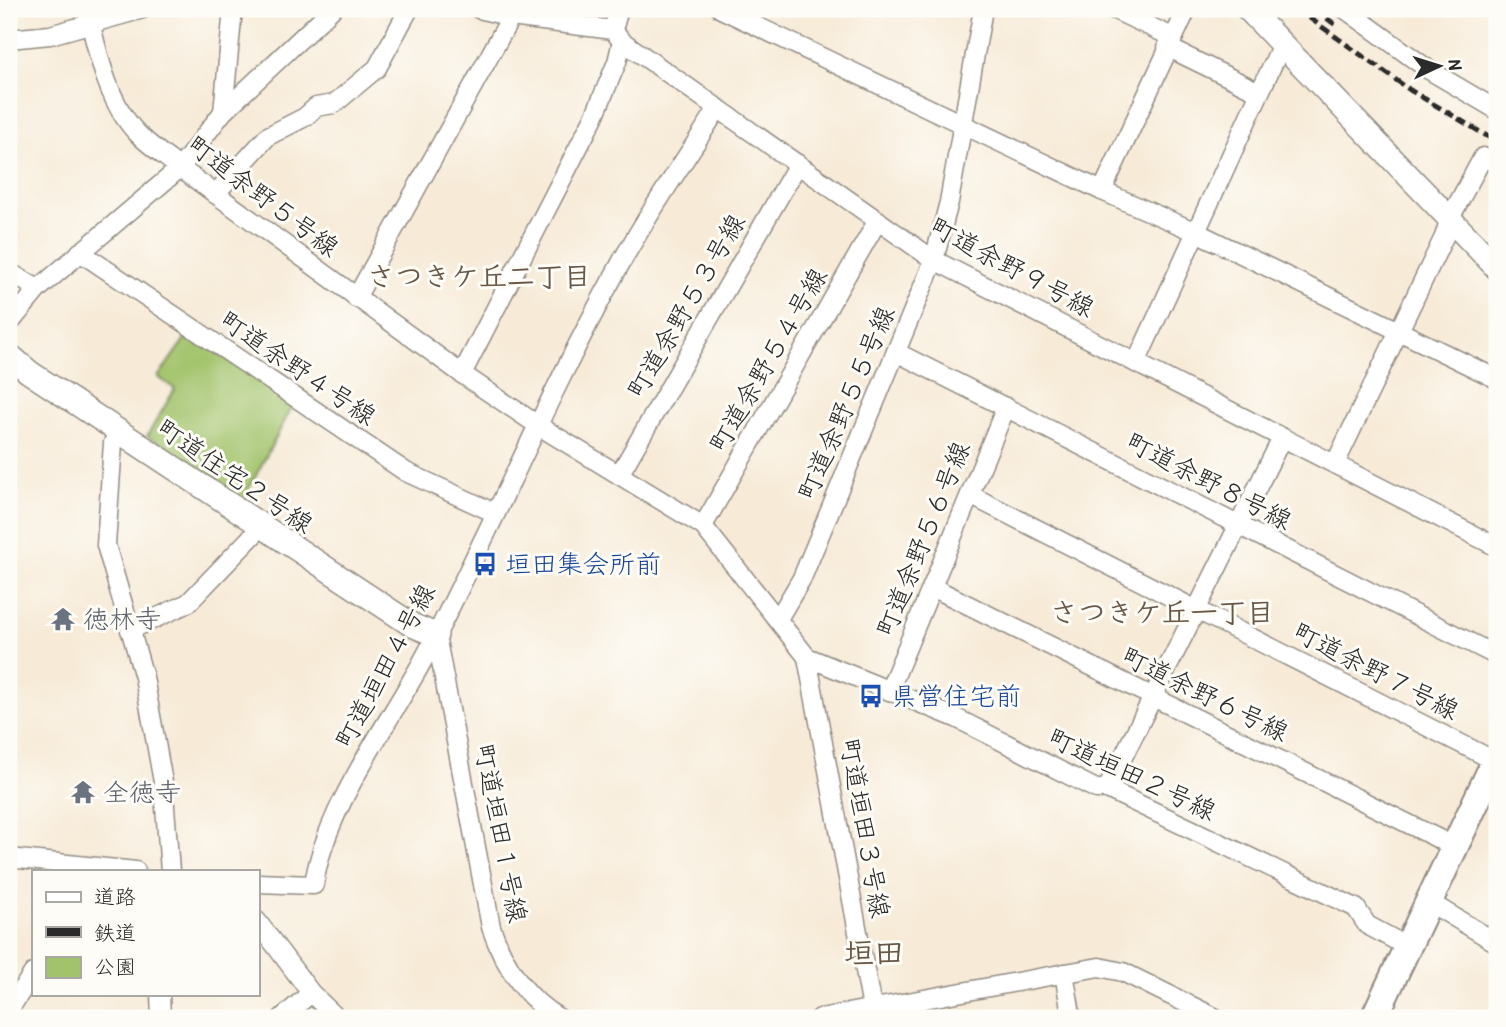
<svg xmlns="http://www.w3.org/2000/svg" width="1506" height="1027" font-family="'Patrick Hand','Klee One',sans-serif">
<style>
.green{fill:#a2c36b;stroke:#66774b;stroke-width:2}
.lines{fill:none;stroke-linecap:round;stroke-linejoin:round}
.minor-casing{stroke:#918b82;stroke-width:21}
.tertiary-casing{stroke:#918b82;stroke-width:26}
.secondary-casing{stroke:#918b82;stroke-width:30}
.minor{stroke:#fff;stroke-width:18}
.tertiary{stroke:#fff;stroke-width:23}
.secondary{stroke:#fff;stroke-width:26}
.rail{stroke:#2b2b2b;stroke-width:5;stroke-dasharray:10 5;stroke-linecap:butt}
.labels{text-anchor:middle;stroke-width:6;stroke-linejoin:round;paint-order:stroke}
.street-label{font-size:26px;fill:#2b2b2b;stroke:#fdfcf7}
.transit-label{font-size:26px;fill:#164399;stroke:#fdfcf7;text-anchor:start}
.worship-label{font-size:26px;fill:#5b616d;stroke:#fdfcf7;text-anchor:start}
.neighbourhood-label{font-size:28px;font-weight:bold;fill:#695847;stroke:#fdfcf7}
.quarter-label{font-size:30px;font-weight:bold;fill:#695847;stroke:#fdfcf7}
</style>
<rect width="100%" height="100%" fill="#fdfcf7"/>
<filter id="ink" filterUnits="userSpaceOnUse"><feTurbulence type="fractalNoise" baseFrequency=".0143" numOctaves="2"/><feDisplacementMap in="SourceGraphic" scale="14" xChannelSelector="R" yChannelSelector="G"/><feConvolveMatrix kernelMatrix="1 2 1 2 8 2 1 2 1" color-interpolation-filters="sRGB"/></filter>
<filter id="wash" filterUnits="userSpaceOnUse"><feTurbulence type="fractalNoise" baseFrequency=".00686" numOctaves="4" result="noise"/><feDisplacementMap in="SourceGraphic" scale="28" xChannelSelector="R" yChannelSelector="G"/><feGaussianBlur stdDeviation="1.57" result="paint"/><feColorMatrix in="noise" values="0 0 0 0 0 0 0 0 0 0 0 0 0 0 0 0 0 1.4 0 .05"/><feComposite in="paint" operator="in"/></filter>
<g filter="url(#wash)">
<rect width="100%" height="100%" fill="#f7ebd8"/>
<path class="green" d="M189,333L293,405L243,500L147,436L175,389L158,377Z"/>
</g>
<g filter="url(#ink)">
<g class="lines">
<g class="minor-casing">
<g id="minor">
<path d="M87,9C97,49 107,103 138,134C150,146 166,157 180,168L462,374L539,426L703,526L807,657L956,718L1096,789H1107L1356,908L1367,925L1408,947"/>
<path d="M479,9L511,17L613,30L622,41L934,260L1497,547"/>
<path d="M721,9L1102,191L1196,232L1497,379"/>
<path d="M1113,9L1172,37"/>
<path d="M1345,9L1429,70L1497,110"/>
<path d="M613,30L619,9"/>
<path d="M9,39L50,35L143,9"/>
<path d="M1167,47L1259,92"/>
<path d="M223,112L233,9"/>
<path d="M1102,191L1187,9"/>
<path d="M215,194L268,136L305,117L316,107L334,104L377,68L409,9"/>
<path d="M80,252L406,472L495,513"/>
<path d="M9,272L38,289"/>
<path d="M356,298L511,17"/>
<path d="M9,324L38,289L180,168L223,112L332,9"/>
<path d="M896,352L1497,656"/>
<path d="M1136,363L1282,44"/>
<path d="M462,374L594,117L617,62L622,41"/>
<path d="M120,433L113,443L106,545L144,677L163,782L170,871"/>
<path d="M1335,464L1444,237L1450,218L1483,157L1497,164"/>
<path d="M619,475L798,164"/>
<path d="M970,495L1495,761"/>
<path d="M703,526L878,220"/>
<path d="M932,587L1455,847"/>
<path d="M778,619L802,578L934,260L949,202L983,9"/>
<path d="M130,630L188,603L261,527"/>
<path d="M436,635L491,927C504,964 524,998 559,1018"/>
<path d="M807,657L872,1008"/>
<path d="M889,691L1006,407"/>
<path d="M1107,789L1282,438"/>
<path d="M9,858L136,871"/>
<path d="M257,883L314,885C324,808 393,719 429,649C494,524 549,393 617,270C647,214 684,162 718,108"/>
<path d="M1429,902L1497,943"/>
<path d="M257,921L311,993L337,1018"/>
<path d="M1064,973L1071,1014L1069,1018"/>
<path d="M160,994L161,1018"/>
<path d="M9,1010L33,973"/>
<path d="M282,1018L311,993"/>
<path d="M820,1018L1099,967L1123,972L1216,1018"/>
</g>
</g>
<g class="tertiary-casing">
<g id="tertiary">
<path d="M1248,9L1497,268"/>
<path d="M9,355L29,372L412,625L436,635"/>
</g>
</g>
<g class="secondary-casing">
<path id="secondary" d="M1374,1018L1497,757"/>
</g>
<use href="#minor" class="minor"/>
<use href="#tertiary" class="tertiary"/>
<use href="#secondary" class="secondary"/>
<g class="rail">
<path d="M1297,9L1410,90L1497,142"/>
<path d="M1315,9L1337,26"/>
</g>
</g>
</g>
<defs>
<g id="bus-bare" transform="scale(1.89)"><path d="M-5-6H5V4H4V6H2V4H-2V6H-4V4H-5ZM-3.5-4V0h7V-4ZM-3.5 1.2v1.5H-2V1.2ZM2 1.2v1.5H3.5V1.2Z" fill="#1a4fb4" stroke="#fdfcf7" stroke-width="2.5" paint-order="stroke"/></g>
<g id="temple-bare" transform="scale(1.89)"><path d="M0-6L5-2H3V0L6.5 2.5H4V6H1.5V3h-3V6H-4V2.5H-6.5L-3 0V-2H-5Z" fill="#6b7280" stroke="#fdfcf7" stroke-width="2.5" paint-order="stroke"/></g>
</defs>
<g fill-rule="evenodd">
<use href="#bus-bare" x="485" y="564"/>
<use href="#temple-bare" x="63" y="619"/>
<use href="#bus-bare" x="871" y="696"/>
<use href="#temple-bare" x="83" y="792"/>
</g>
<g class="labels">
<g class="street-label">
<text transform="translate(263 196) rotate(37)" y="9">町道余野５号線</text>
<text transform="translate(1012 267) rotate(28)" y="9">町道余野９号線</text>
<text transform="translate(686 306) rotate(-60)" y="9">町道余野５３号線</text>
<text transform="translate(768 360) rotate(-60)" y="9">町道余野５４号線</text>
<text transform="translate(298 368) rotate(34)" y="9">町道余野４号線</text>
<text transform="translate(846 403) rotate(-67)" y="9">町道余野５５号線</text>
<text transform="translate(235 476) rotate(34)" y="9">町道住宅２号線</text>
<text transform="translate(1209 481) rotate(27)" y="9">町道余野８号線</text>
<text transform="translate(923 539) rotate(-68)" y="9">町道余野５６号線</text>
<text transform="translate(385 666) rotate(-62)" y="9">町道垣田４号線</text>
<text transform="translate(1376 671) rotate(27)" y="9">町道余野７号線</text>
<text transform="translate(1205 694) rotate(26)" y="9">町道余野６号線</text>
<text transform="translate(1132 774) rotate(25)" y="9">町道垣田２号線</text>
<text transform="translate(865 828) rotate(80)" y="9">町道垣田３号線</text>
<text transform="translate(501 833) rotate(79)" y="9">町道垣田１号線</text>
</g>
<g class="transit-label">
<text x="505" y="573">垣田集会所前</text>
<text x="891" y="705">県営住宅前</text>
</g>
<g class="worship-label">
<text x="83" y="628">徳林寺</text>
<text x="103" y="801">全徳寺</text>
</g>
<g class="neighbourhood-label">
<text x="479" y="286">さつきケ丘二丁目</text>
<text x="1162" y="622">さつきケ丘一丁目</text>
</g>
<g class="quarter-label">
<text x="874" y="963">垣田</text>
</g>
</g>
<rect width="1506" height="1027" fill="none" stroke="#fdfcf7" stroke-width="35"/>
<rect x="32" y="870" width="228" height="126" fill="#fdfcf7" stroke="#a9a8a5" stroke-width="2"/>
<rect x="46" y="892" width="35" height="10" fill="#ffffff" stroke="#a9a8a5" stroke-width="2"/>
<text x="94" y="904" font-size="21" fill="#2b2b2b">道路</text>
<rect x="46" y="927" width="35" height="10" fill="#2b2b2b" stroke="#a9a8a5" stroke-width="2"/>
<text x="94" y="940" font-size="21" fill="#2b2b2b">鉄道</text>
<rect x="46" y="957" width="35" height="21" fill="#a2c36b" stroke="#a9a8a5" stroke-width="2"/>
<text x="94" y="974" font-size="21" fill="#2b2b2b">公園</text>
<g transform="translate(1439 66) rotate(86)" stroke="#fdfcf7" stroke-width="5" paint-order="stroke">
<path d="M0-5L12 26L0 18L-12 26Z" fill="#2b2b2b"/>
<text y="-10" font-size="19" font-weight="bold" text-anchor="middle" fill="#2b2b2b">N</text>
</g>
</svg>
